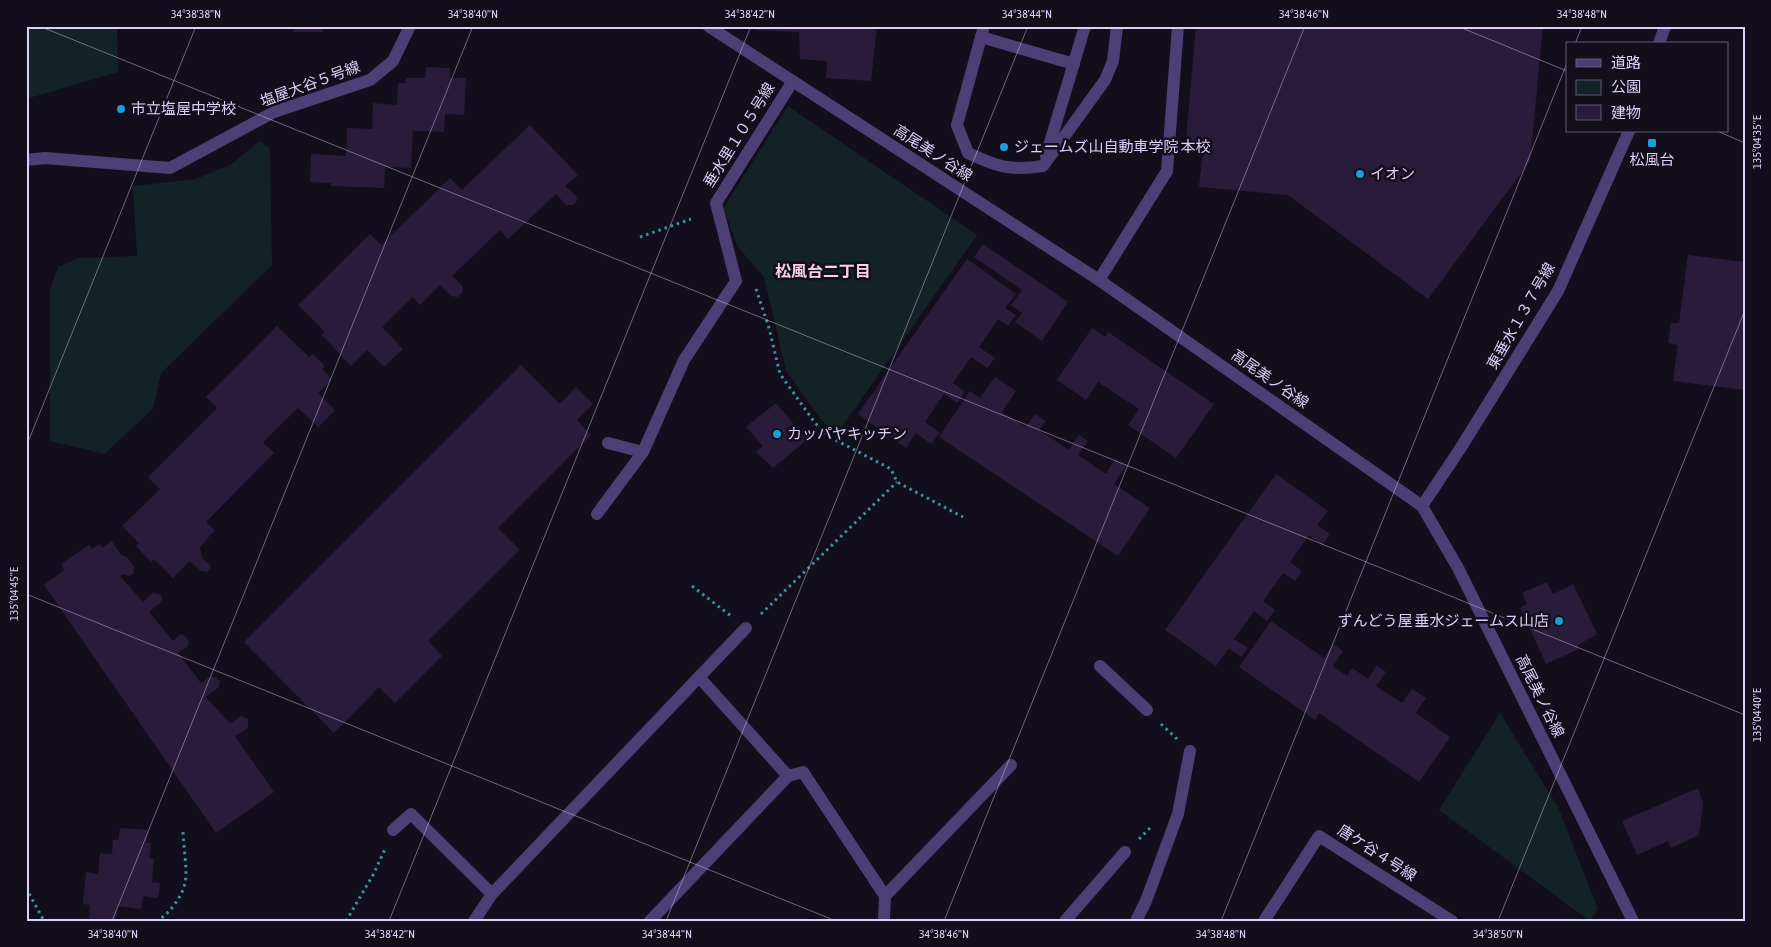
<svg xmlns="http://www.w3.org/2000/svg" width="1771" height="947" font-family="'Asap Condensed','Noto Sans JP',sans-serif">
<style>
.green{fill:#122225}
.building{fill:#291c3b}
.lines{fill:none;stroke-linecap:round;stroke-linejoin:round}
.path{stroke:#3c91a0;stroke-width:3;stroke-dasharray:2.5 4;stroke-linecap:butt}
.minor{stroke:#4d3f75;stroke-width:12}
.ticks{fill:none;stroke:#ddcff9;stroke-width:1;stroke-opacity:0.45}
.poi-dot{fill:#1c9dd8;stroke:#130e1c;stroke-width:2}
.labels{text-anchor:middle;stroke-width:5;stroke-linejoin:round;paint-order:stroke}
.street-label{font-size:15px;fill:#ddcff9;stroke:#130e1c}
.poi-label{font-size:15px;fill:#ddcff9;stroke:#130e1c;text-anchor:start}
.neighbourhood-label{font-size:16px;font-weight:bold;fill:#f9d1e2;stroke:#130e1c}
.neatline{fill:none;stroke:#ddcff9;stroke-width:2}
.ticks-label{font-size:12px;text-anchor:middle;fill:#ddcff9}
</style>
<rect width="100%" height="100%" fill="#130e1c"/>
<g class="green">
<path d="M26,26H117L118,72L26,99Z"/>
<path d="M788,106L977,235L837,434L822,421L786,371L764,277L737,246L724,207Z"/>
<path d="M260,141L270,149L272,265L161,373L153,409L104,454L50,441V290L58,267L79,258L137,256L133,186L196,179L230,165Z"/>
<path d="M1500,713L1558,807L1598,909L1590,921L1439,810Z"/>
</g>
<g class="building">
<rect x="294" y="26" width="29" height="6"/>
<path d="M754,26H877L871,81L826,78L827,61L800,59L799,32L754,30Z"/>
<path d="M1196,26H1543L1530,161L1428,299L1288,195L1199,187L1203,152L1185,151Z"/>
<path d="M426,67L450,68V78H466L464,115L445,114L444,132L413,131L411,168L385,167L384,188L331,186V183L310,182L311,154L346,156L347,128L372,129L373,103L397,105L398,83H406V78H425Z"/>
<path d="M530,125L578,175L565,186L577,197L576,202L573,205H566L556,194L508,239L500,230L452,276L463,286L462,293L458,297L451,296L440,285L420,305L413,297L382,327L403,349L384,367L367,350L351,366L322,335L325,332L298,305L370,234L381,245L450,178L462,190Z"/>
<path d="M983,244L1068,302L1042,341L1015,322L1022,313L1011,305L1022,290L974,257Z"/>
<path d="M1688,255L1745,262V390L1673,381L1678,345L1668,343L1671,323H1679Z"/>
<path d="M967,259L1016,294L1005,308L1016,315L1008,326L998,319L979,347L995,358L987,368L971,357L953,383L965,392L957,403L944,394L925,422L940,433L931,444L916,433L906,448L858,414Z"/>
<path d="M277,326L309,357L312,354L325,366L322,369L332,379L318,393L335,410L318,427L298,408L263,442L274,453L206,522L215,530L200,547L202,558L209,564L211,568L207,572L201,571L190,561L173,578L154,559L151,562L136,546L139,543L122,526L160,489L148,477L217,408L206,397Z"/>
<path d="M1092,328L1105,337L1108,332L1214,404L1176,458L1128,425L1139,409L1098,382L1086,400L1057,380Z"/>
<path d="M521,365L560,404L576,387L593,404L577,420L591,435L498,528L520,550L428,641L442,656L395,703L379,687L334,733L244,642Z"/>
<path d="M995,377L1016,391L1002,412L1026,427L1035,414L1046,421L1039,430L1069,450L1079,435L1088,441L1078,455L1106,474L1115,459L1126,466L1114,484L1150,508L1118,556L939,437L970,391L980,398Z"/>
<path d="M776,403L807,440L773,468L756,452L763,446L746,427Z"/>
<path d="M1276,474L1328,511L1317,525L1330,534L1322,545L1309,535L1290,562L1302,571L1295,581L1283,573L1263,601L1275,610L1267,621L1254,611L1234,639L1248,648L1241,657L1229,648L1216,666L1165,630Z"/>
<path d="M112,541L121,555L126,556L134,566L133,574L129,576L123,574L120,576L143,602L153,593L159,594L162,597L161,602L149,612L173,641L181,634L185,636L189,641L188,646L178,653L201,683L210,677H215L220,681L219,687L206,697L230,724L241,716L248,719V728L235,736L274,792L216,833L44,585L64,570L61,564L89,545L92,549L100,544L102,548Z"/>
<path d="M1547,582L1553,594L1573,584L1597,634L1578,645L1579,649L1546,664L1520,608L1527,604L1522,593Z"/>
<path d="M1271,621L1324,658L1333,644L1343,651L1333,666L1347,676L1352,668L1368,679L1377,665L1386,672L1376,686L1402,703L1412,689L1426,698L1416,713L1450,737L1419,782L1319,713L1315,720L1239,667Z"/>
<path d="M1698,788L1703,803L1699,835L1671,848L1668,841L1637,855L1622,821Z"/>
<path d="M120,828L148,830L147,843H151L149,858L154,859L152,882L160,883L158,898L143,896L141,909L118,906L116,921H89L90,905L83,904L86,872L98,874L100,853L112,854L113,840H118Z"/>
</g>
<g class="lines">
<g class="path">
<path d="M640,237L691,219"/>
<path d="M756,289L769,328L780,374L815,423L830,437L891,469L897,482L963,517"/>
<path d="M692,586L731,616"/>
<path d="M761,614L897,482"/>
<path d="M1161,724L1177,739"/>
<path d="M1139,839L1150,828"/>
<path d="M26,888L44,921"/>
<path d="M156,921C169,915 182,897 185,883C188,873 183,843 183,831"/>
<path d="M346,921L373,875L385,849"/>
</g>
<g class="minor">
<path d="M708,26L1099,280L1422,506L1458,568L1633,921"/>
<path d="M984,26L957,125L968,153C998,167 1010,171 1043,166L1105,80L1113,61L1117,26"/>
<path d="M981,37L1074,64"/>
<path d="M1659,44L1665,26"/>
<path d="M1046,156L1085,26"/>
<path d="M26,160L45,158L170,168L274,112L370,80L393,61L410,26"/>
<path d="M1099,280L1167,171L1178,26"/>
<path d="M608,443L643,452"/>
<path d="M1422,506L1460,449L1558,291L1629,131"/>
<path d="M597,514L643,452L684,360L736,281L716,203L793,81"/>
<path d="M1100,666L1147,710"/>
<path d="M699,677L746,628"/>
<path d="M393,830L411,814L492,894"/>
<path d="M885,896L1011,765"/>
<path d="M474,921L492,894L699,677L788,776L803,772L885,896L884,921"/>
<path d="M650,921L788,776"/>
<path d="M1065,921L1125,852"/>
<path d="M1136,921L1146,901L1178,814L1190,751"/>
<path d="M1264,921L1319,836L1452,921"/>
</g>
</g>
<path class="ticks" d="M39,26L1745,715M1457,26L1567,71M1575,44L1582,26M1717,131L1745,143M26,447L196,26M26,594L836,921M112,921L473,26M389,921L751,26M666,921L1028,26M944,921L1305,26M1221,921L1567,63M1498,921L1745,310"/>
<g class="poi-dot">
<circle cx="121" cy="109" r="5"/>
<rect x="1647" y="138" width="10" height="10" rx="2.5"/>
<circle cx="1004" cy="147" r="5"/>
<circle cx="1360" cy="174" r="5"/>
<circle cx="777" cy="434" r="5"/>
<circle cx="1559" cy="621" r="5"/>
</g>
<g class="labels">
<g class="street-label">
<text transform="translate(310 84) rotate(-20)" y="5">塩屋大谷５号線</text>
<text transform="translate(739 135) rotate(-58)" y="5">垂水里１０５号線</text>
<text transform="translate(933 153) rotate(33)" y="5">高尾美ノ谷線</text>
<text transform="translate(1521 316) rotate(-60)" y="5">東垂水１３７号線</text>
<text transform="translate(1270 379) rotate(35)" y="5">高尾美ノ谷線</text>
<text transform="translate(1540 696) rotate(64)" y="5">高尾美ノ谷線</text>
<text transform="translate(1377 853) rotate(33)" y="5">唐ケ谷４号線</text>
</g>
<g class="poi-label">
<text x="131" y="114">市立塩屋中学校</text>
<text x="1014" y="152">ジェームズ山自動車学院 本校</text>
<text x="1652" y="165" text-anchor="middle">松風台</text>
<text x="1370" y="179">イオン</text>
<text x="787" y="439">カッパヤキッチン</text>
<text x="1549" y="626" text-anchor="end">ずんどう屋 垂水ジェームス山店</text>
</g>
<g class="neighbourhood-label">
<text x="823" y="277">松風台二丁目</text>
</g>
</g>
<rect width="1771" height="947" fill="none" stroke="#130e1c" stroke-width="55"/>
<rect x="1566" y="42" width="162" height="90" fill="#130e1c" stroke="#645b74"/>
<rect x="1576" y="59" width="25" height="8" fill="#4d3f75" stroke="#645b74"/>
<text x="1611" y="68" font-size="15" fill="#ddcff9">道路</text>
<rect x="1576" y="80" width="25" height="15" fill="#122225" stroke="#645b74"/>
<text x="1611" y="92" font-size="15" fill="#ddcff9">公園</text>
<rect x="1576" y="105" width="25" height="15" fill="#291c3b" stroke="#645b74"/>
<text x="1611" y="118" font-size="15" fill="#ddcff9">建物</text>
<rect x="28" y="28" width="1716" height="892" class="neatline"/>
<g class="ticks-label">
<text x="196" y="18">34°38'38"N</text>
<text x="473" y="18">34°38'40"N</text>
<text x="750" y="18">34°38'42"N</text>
<text x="1027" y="18">34°38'44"N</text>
<text x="1304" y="18">34°38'46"N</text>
<text x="1582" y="18">34°38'48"N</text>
<text transform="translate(1757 142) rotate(-90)" y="4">135°04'35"E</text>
<text transform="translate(14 594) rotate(-90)" y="4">135°04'45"E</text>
<text transform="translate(1757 715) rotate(-90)" y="4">135°04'40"E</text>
<text x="113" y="938">34°38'40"N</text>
<text x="390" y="938">34°38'42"N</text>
<text x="667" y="938">34°38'44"N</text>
<text x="944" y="938">34°38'46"N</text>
<text x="1221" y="938">34°38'48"N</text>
<text x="1498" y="938">34°38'50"N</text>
</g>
</svg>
